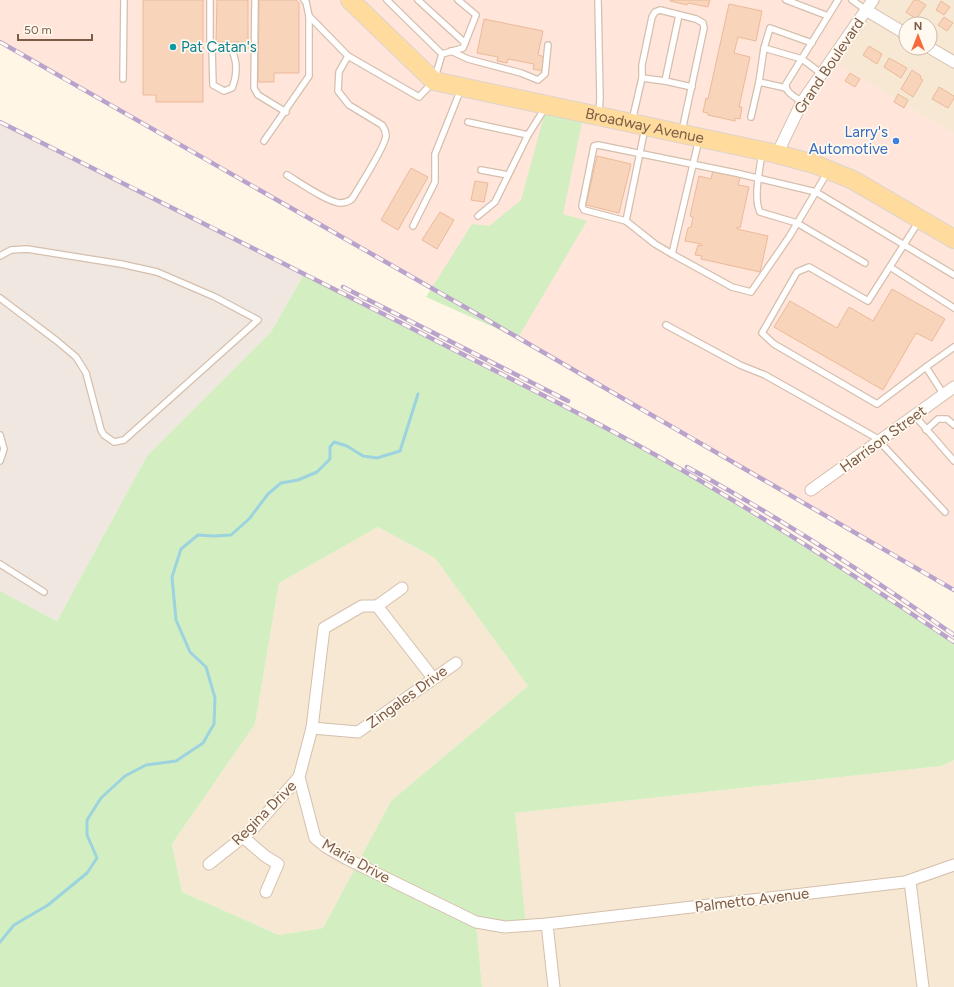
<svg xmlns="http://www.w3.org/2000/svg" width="954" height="987" font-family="Figtree,sans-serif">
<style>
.residential{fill:#f7e8d3;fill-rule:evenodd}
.commercial{fill:#ffe5da}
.industrial{fill:#efe7e0}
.green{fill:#d3efc2;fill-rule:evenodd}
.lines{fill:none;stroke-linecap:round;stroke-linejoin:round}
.stream{stroke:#9cd3de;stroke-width:3}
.building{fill:#f7d4ba;stroke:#ecba99}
.service-casing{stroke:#d5bfad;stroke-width:8}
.minor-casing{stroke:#d5bfad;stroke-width:13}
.primary-casing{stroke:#ddd4cf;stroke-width:20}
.service{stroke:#fff;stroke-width:5.5}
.minor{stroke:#fff;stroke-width:11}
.primary{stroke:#ffdc9d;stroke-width:18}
.rail-casing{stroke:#b9a2cb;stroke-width:4.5}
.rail{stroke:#fff9ef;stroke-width:3;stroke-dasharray:9;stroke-linecap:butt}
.culture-dot{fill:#0f9aa8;stroke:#fff9ef;stroke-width:1.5}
.shop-dot{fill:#3f7fe0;stroke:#fff9ef;stroke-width:1.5}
.labels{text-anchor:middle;stroke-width:3.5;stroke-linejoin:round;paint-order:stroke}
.culture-label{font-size:15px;fill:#0d838f;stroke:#fff9ef;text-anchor:start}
.street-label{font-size:15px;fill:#7c5b47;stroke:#fff9ef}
.shop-label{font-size:15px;fill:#366cbe;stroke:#fff9ef;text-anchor:end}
</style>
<rect width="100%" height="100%" fill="#fff6e6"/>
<g class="residential">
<path d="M873,0H954V134L831,60ZM906,24H930V48H906Z"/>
<path d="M378,527L435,558L528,686L391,801L323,928L279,935L182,892L172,844L255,724L279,583Z"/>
<path d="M954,760V987H482L476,922L526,925L514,813L941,766Z"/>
</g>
<path class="commercial" d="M0,0H873L832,60L954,134V590L0,42Z"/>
<path class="industrial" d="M0,122L304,274L271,332L147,456L57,621L0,591Z"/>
<g class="green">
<path d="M547,105L584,113L563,214L587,221L518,338L426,297L472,224L489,226L521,200Z"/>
<path d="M304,274C430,338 558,399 681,469C774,523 865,581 954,642V760L941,766L515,813L526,926L476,922L482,987H0V591L57,621L147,456L271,332ZM378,527L435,558L528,686L391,801L323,928L279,935L182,892L172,844L255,724L279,583Z"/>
</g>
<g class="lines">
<path class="stream" d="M0,942L14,925L48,905L87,873L97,858L87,835V820L101,798L125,776L146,765L176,761L203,743L214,724L215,698L206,667L190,652L176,620L172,577L181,549L198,535L214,536L231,535L249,519L268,494L281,483L298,480L317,472L330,459V447L334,442L347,446L363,456L377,458L400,451L418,394"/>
</g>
<g class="building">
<path d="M143,0H203V102H156V95H143Z"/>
<path d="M217,0H248V49H242V42H216Z"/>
<path d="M259,0H296L299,3V73H274V82H258Z"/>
<path d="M670,0H710L708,7L688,3L687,5L670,1Z"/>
<path d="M914,0H918L926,5L916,19L906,12Z"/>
<path d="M941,1L950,7L944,15L936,10Z"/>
<path d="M729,4L762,11L756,41L738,37L734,53L750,57L739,107H742L740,119L735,118V121L708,115V113L703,112L706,98L708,99Z"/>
<path d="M944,17L953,23L947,31L938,25Z"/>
<path d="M484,19L543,31L538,55L545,57L542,71L533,69L534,64L508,59L507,63L497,61L498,57L477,53Z"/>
<path d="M869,46L882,54L877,64L863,55Z"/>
<path d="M889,58L907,68L901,78L884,67Z"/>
<path d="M912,70L921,76L920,78L923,80L913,97L901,89Z"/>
<path d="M850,73L860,79L855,87L845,81Z"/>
<path d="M939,87L954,96V98L948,108L932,99Z"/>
<path d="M898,94L908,100L904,108L894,102Z"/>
<path d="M597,156L631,164L619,213L586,205Z"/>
<path d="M411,168L428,177L398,230L381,220Z"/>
<path d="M713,170L740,177L738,185L749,187L740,228L737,227V229L768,236L760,272L701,259L702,256L695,255L698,245L702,246V244L685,241L688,228L691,227L693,217L690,216L699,176L711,179Z"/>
<path d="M475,181L488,183L484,202L471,200Z"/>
<path d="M440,212L454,220L437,249L422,240Z"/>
<path d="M892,289L945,319L932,341L916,333L883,390L774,327L790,301L837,328L849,307L873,321Z"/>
</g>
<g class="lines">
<g class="service-casing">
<g id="service">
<path d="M210,0V41L212,48L213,85L224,91L232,88C237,76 238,61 231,49L212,48"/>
<path d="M255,0L254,88L258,95L286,112"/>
<path d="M387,0L442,54"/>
<path d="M418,0L465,43"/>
<path d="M598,0L600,98L599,113"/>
<path d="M786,0L828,16"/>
<path d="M852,0L866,10"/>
<path d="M309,16L348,56L419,97L434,81L442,54L463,48L476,15L458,0"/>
<path d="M764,48L802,59L822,74"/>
<path d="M451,51L468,59L521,73L538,80L545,74L548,45"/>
<path d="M642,78L665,81L679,15"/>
<path d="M123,79L124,0"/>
<path d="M665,81L692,87"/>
<path d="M786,88L759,82L764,48L770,28L812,43"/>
<path d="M802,102C796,97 785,93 786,84L838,0"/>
<path d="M751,117L759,82"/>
<path d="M632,121L642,78V65L652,17L655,12L660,10L696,19L703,23L704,28L682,131"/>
<path d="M468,122L528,135"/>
<path d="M645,128L626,221L655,244L672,254L732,287L751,292L789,237L827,173"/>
<path d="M264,141L309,76V16L306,2L304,0"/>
<path d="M762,153C760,167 753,199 760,212L797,223L865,263"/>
<path d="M481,170L508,175"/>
<path d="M287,175C299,182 327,202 340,203C345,203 348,202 352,199C359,187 385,147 386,136C386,131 385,129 382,125L349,105L338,91L339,72L348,56"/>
<path d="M478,216L495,202L528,135L545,108"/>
<path d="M626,221L584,210L582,206L594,146L598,145L736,173L816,192L954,275"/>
<path d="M919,221L868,301L809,267L797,272L762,333L774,344L877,404L926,367L944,395"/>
<path d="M413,226L435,182V154L461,89"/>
<path d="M672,254L699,139"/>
<path d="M0,256L11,250L27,249L121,264L157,272L215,297L258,320L124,440L114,442L104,435L101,430L86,373L76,357L57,341L0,298"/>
<path d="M890,267L954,308"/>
<path d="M666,325L740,365L765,375L880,440"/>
<path d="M926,367L954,347"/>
<path d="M915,416L954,461"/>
<path d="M926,430L938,419H947L954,425"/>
<path d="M0,435L4,449L0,461"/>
<path d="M879,441L945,512"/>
<path d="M0,564L44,592"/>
</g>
</g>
<g class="minor-casing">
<g id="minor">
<path d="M866,10L906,34"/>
<path d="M930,48L954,62"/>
<path d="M777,154L802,102L873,0"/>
<path d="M811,490L954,387"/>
<path d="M402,588L377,606H362L324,628L312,728L299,777L315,838L326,847L347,859L476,922L505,927L547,924L905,882L954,865"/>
<path d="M377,606L433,678"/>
<path d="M312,728L358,732L456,663"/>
<path d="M243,837L265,856L278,864L266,892"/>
<path d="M209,864L252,830L299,777"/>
<path d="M910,881L923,987"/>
<path d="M547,924L554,987"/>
</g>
</g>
<g class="primary-casing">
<g id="primary">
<path id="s1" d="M350,0L434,81L777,154L814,164L853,180L954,239"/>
</g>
</g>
<use href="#service" class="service"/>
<use href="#minor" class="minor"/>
<use href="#primary" class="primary"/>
<g class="rail-casing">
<g id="rail">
<path d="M0,42L484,318L954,590"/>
<path d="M0,122C139,191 277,260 415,330C505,376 595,420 682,470C775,524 865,582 954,642"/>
<path d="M343,287L568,401"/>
<path d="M687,467C779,517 868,575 954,635"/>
</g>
</g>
<use href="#rail" class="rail"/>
</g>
<circle class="culture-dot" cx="173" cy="47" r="4"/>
<circle class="shop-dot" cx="896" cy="141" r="4"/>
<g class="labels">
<g class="culture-label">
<text x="181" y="52">Pat Catan's</text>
</g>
<g class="street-label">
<text transform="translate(829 66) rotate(-56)" y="5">Grand Boulevard</text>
<text dy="5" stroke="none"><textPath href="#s1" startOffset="332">Broadway Avenue</textPath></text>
<text transform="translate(883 439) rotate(-36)" y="5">Harrison Street</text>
<text transform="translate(407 697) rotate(-36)" y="5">Zingales Drive</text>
<text transform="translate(264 813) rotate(-45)" y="5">Regina Drive</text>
<text transform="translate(356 861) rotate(29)" y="5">Maria Drive</text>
<text transform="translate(752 900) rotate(-7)" y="5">Palmetto Avenue</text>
</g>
<g class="shop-label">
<text x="888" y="137">Larry's<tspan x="888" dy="17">Automotive</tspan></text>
</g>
</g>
<g transform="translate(918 36)"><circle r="19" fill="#fff9ef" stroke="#cbbaac"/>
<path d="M0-3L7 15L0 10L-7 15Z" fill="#f66a3e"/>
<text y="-6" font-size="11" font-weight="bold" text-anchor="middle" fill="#7c5b47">N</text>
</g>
<path d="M18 34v6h74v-6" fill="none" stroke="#7c5b47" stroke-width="2"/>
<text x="24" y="34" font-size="12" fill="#7c5b47" stroke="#fff9ef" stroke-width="3" paint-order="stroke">50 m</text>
</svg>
